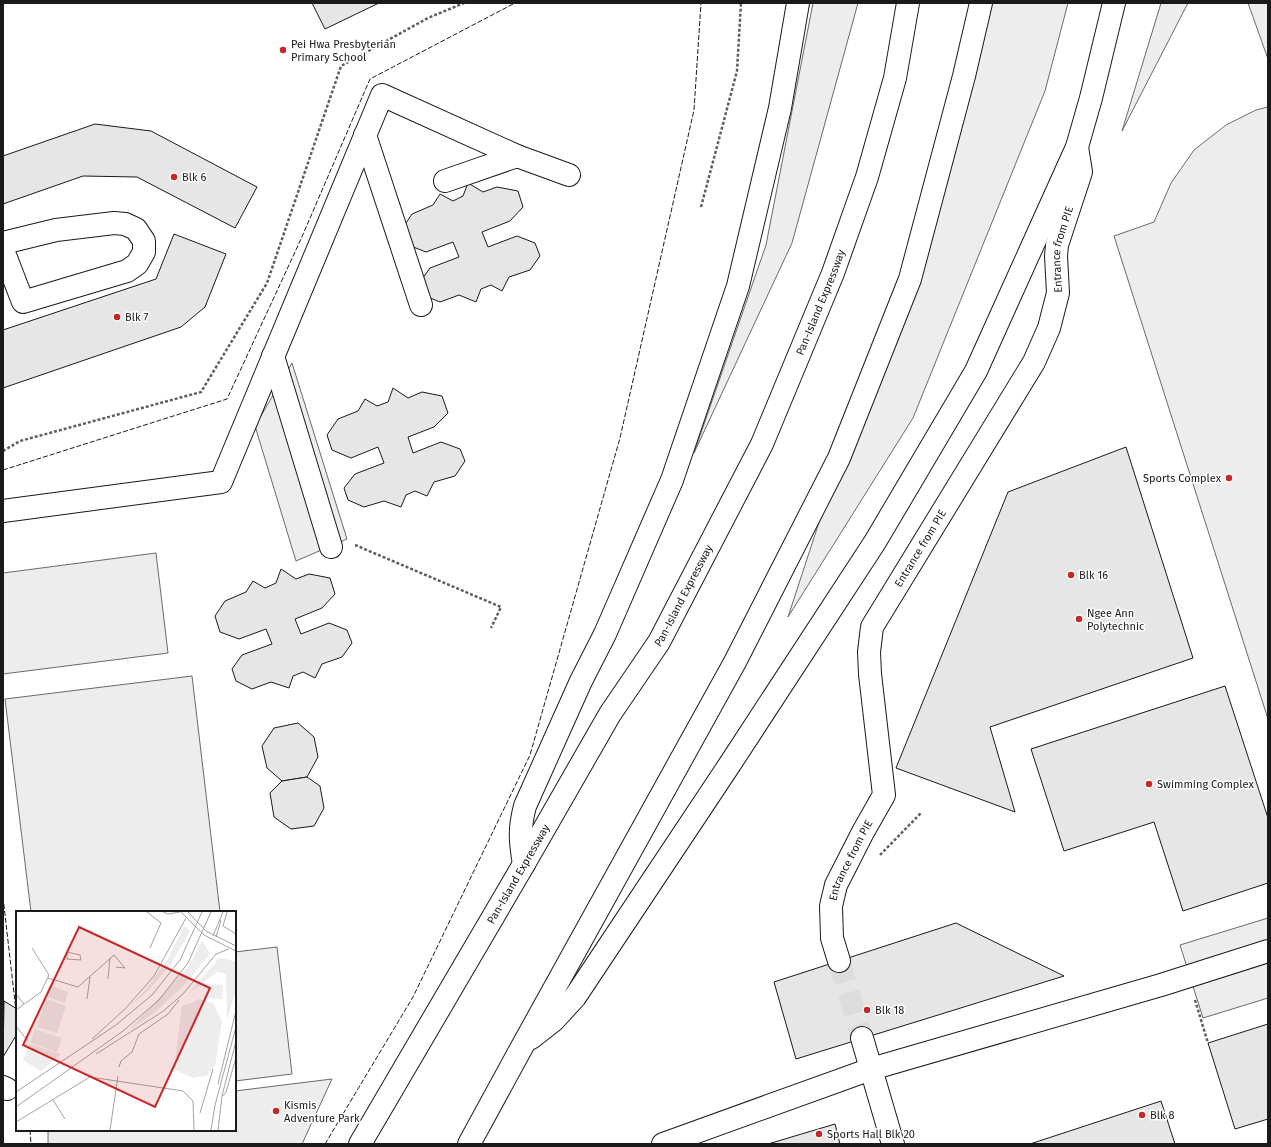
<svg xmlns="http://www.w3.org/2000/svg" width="1271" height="1147" font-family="'Fira Sans',sans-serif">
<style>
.built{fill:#ededed;stroke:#6a6a6a}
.building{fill:#e6e6e6;stroke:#1a1a1a}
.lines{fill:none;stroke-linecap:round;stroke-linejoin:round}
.minor-tunnel{stroke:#ddd;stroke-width:22;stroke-dasharray:22 11;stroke-linecap:butt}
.minor-casing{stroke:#1a1a1a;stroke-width:24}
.highway-casing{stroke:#1a1a1a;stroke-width:24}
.path{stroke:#5f5f5f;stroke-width:2.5;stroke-dasharray:3 2;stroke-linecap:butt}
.minor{stroke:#fff;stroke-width:22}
.highway{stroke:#fff;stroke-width:22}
.fence{stroke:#1a1a1a;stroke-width:1;stroke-dasharray:5 2;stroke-linecap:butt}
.poi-dot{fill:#c62828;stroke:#fff;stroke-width:1.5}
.labels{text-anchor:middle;stroke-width:3;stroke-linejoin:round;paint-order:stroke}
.poi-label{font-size:11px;fill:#1a1a1a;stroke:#fff;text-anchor:start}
.street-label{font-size:11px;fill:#1a1a1a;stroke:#fff}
.inset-road{fill:none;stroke:#a3a3a3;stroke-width:1}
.view{fill:#c62828;fill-opacity:0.15;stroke:#c62828;stroke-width:2}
.inset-edge{fill:none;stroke:#1a1a1a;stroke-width:2}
</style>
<rect width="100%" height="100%" fill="#fff"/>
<g class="built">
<path d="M813,3H858L792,243L694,453L766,245Z"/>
<path d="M989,3H1068L1045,91L913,418L788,617Z"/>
<path d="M1161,3H1188L1122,131Z"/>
<path d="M1248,3H1268V59Z"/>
<path d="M1268,107V719L1114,236L1154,222L1171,183L1194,150L1226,125L1256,110Z"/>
<path d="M292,363L347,539L296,561L255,426Z"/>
<path d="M156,553L168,653L3,674V573Z"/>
<path d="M192,676L220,912H31L5,699Z"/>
<path d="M1268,918V998L1203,1018L1180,945Z"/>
<path d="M277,947L292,1074L235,1081V952Z"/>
<path d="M332,1079L302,1144H48V1130H235V1091Z"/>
</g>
<g class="building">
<path d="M312,3H379L325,29Z"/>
<path d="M95,124L151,131L257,187L235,228L137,177L83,176L3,204V156Z"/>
<path d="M468,183L483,192L497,187L518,191L523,207L510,221L482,232L488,247L517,236L535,243L540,256L530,270L509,277L502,291L491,285L481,289L476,302L459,295L440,302L423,295L420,282L430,268L459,257L453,242L426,252L408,245L402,229L412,214L433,205L440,194L453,201L463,196Z"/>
<path d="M174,234L226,254L205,307L181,327L3,388V330L156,279Z"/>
<path d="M393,388L408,398L422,392L442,396L448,413L434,427L408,437L413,453L441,442L460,449L465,461L455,476L434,482L427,496L415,491L406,495L401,507L384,501L364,507L348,500L344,488L355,474L384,463L378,447L351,458L332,450L327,435L338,419L358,411L365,399L377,406L388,402Z"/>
<path d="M1126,447L1193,658L990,727L1015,812L896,768L1008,492Z"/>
<path d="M281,569L296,579L309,574L330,578L335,594L322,608L295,619L301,634L329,623L347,630L352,643L342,657L322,664L315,678L303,672L293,676L289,688L271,682L252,689L236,681L232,669L242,655L272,644L266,629L239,639L220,632L215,616L225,601L246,592L253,581L265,588L276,583Z"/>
<path d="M1225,686L1268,818V883L1183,911L1154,822L1064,851L1031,749Z"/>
<path d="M298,723L314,737L318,757L307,777L282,781L267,768L262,746L274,728Z"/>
<path d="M307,777L320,786L324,808L314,826L291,829L274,817L270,793L282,781Z"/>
<path d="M956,923L1064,976L796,1059L774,982Z"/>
<path d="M4,1001L17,1009V1034L3,1057Z"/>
<path d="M1268,1024V1119L1235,1129L1208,1043Z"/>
<path d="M1161,1101L1175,1144H1030Z"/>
<path d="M835,1124L840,1144H768Z"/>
</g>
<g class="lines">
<path class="minor-tunnel" d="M839,961L862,1038"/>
<g class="minor-casing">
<g id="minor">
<path d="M365,135L421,305"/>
<path d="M517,156L569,175"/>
<path d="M3,243L56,230L114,223L125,224L136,229L144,241V252L137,264L127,271L23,302L3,250"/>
<path d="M273,356L331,547"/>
<path d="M3,511L221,482L382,95L517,156L445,181"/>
<path id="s1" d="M839,961L832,938L831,906L836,885L863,832L884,795L870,674L869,652L872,627L1034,362L1049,328L1058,293L1056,256L1057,245L1081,172L1077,147"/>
<path d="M862,1038L893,1144"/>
<path d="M3,1087L7,1089"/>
<path d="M663,1144L871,1069L1161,985L1268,951"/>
</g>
</g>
<g class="highway-casing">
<g id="highway">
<path d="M524,864C520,841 519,829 525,806L581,681L605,634L672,480L738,286L780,108L798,3"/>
<path d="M531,1038L554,1020L575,997L730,764L875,542L976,371L1077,147L1091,98L1114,3"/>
<path id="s2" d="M360,1144L524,864L610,714L659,642L762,444L833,273L867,177L895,78L908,3"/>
<path d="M469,1144L523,1045L735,662L839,458L910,279L964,76L981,3"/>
</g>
</g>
<g class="path">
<path d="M701,207L737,71L741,3"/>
<path d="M3,451L20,441L201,392L267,283L341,66L428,18L464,3"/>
<path d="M355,545L501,607L491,628"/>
<path d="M880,855L921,813"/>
<path d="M1195,1000L1208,1043"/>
</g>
<use href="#minor" class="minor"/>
<use href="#highway" class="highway"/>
<g class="fence">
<path d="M3,470L227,399L301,239L370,79L515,3"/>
<path d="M3,897L16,1011"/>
<path d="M30,1130L31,1144"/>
<path d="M325,1144L413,997L530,755L620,438L694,110L701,3"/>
</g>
</g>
<g class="poi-dot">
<circle cx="283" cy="50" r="4"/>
<circle cx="174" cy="177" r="4"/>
<circle cx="117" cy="317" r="4"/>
<circle cx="1229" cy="478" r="4"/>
<circle cx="1071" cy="575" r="4"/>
<circle cx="1079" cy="619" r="4"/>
<circle cx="1149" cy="784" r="4"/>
<circle cx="867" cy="1010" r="4"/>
<circle cx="276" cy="1111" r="4"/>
<circle cx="1142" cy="1115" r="4"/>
<circle cx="819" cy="1134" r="4"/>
</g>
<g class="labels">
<g class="poi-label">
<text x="291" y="48">Pei Hwa Presbyterian<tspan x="291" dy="13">Primary School</tspan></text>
<text x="182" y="181">Blk 6</text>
<text x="125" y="321">Blk 7</text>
<text x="1221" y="482" text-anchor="end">Sports Complex</text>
<text x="1079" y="579">Blk 16</text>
<text x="1087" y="617">Ngee Ann<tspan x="1087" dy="13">Polytechnic</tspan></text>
<text x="1157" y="788">Swimming Complex</text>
<text x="875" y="1014">Blk 18</text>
<text x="284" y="1109">Kismis<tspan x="284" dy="13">Adventure Park</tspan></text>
<text x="1150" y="1119">Blk 8</text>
<text x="827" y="1138">Sports Hall Blk 20</text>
</g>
<g class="street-label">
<text dy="4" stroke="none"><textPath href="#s1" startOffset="777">Entrance from PIE</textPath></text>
<text dy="4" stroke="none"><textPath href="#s2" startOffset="961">Pan-Island Expressway</textPath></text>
<text dy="4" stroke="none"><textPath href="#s1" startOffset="441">Entrance from PIE</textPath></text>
<text dy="4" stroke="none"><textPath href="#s2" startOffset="637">Pan-Island Expressway</textPath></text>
<text dy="4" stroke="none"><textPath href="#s1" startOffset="106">Entrance from PIE</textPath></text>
<text dy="4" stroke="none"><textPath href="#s2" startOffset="313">Pan-Island Expressway</textPath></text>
</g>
</g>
<g transform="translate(16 911)">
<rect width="220" height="220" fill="#fff"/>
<path d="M168,15L174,20L155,53L133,79L113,96L130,78L151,50ZM186,30L194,42L190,48L166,76L137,103L114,118L173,55ZM206,47L220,51V79L211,109L210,63L201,61L172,83L202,48ZM192,73L207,74L206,88L191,87ZM33,74L52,81L49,92L29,85ZM30,88L50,95L41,122L21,116ZM183,88L197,92L206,110L199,155L190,165L177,167L158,158L166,94H171ZM19,118L46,127L41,141L14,132ZM14,133L45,143L25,160L7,149Z" fill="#ededed"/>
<path class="inset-road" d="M131,1L145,12L134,37M147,1L152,3L164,1M165,1L188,24L220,40M172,1L190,20L220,35M211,1L207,15L220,23M197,25L207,1M200,26L205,9M51,41L64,44L65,49L51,48ZM32,67L62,76L98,44L109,57L100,56M92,68L94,47M0,83L8,93M71,88L74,66M0,99L25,81L33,64L16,37M0,115L11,129M76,128L109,98L138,65L170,7M80,143L146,101L167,83L200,43L213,38M103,156L105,150L116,141L123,123L152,103L163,89M202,173L220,100M0,181L100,114L136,84L164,49L186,1M207,185L210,181L220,147M37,189L49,208M0,196L107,120L143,89L172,52L195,1M184,202L197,158M0,211L74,166L167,180L177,190L178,219M94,219L102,165M195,219L199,194L220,116M202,219L206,185L220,130"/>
<path class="view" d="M63,16L194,77L139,196L7,134Z"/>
<rect width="220" height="220" class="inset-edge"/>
</g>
<rect width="1271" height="1147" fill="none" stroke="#1a1a1a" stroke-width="8"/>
</svg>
